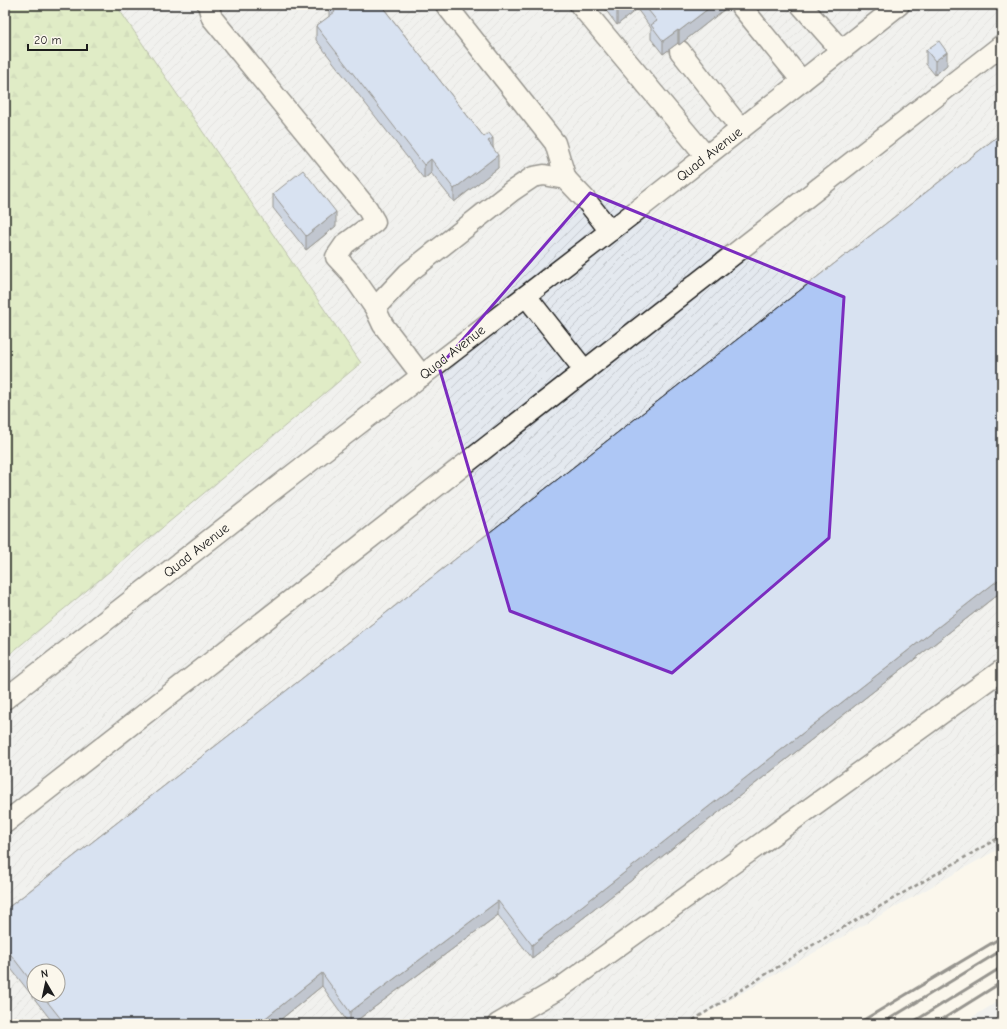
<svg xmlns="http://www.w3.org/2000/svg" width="1007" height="1029" font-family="'Comic Neue',sans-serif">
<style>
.built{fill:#e4e9ef}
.industrial{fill:url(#industrial-furrows);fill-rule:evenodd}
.forest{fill:url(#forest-firs);stroke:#6d7d5a}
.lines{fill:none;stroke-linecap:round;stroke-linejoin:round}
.minor-casing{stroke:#1c1c1c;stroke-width:23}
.path{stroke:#1c1c1c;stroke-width:2.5;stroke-dasharray:4 3;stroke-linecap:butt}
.minor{stroke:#fbf7ec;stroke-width:20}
.rail{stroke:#1c1c1c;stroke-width:3}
.wall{fill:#96abd3;stroke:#1c1c1c;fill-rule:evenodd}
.shaded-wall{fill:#7a8bac;stroke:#1c1c1c}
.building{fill:#aec7f5;stroke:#1c1c1c}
.marked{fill:none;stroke:#7b2cbf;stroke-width:3;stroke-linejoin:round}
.labels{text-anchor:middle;stroke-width:3;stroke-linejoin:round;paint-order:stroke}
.street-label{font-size:14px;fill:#1c1c1c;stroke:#fbf7ec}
</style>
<defs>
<pattern id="industrial-furrows" width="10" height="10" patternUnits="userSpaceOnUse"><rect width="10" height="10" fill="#e4e9ef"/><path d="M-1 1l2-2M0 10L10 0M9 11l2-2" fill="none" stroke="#c3c7cc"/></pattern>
<pattern id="forest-firs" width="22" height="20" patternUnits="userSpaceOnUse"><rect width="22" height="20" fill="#bede97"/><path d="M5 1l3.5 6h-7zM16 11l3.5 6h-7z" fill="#a3be82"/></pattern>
</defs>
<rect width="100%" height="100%" fill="#fbf7ec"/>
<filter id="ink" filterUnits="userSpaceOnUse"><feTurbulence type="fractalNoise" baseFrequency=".025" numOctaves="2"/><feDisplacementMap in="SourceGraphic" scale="8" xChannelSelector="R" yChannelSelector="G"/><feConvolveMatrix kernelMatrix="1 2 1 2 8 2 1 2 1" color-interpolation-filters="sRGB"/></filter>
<g filter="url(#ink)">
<path class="built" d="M1002,999V1024H961Z"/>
<path class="industrial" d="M116,5H1002V847L687,1024H5V658L361,363ZM34,971H58V995H34Z"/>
<path class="forest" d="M5,5H116L361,363L5,658Z"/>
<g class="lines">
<g class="minor-casing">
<g id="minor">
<path d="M208,5L212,18L367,208L375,222L345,244L336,257L350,272L375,308"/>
<path d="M446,5L555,143L566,179"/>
<path d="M580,5L706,156"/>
<path d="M740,5L802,81"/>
<path d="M801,5L841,50"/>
<path d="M680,51L741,129"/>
<path d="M526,296L585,371"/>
<path d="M422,376L383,325L375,308L408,273L512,191L533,177L544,175L566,179L585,199L610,231"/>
<path d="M5,699L295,473L631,215L899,5"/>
<path d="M5,823L1002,45"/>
<path d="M498,1024L560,988L1002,670"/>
</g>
</g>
<path class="path" d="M687,1024L811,946L1002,836"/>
<use href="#minor" class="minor"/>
<g class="rail">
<path d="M857,1024L1002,937"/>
<path d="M881,1024L1002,950"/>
<path d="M910,1024L1002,967"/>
<path d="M935,1024L1002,982"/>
</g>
</g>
<g class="wall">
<path d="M329,5H381L484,137L493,147L498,168L454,202L431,173L424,179L316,40V26L329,17Z"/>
<path d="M602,5H730L679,45L678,43L663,54L651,39V28L637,9L617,25Z"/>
<path d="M926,50L947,65L935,75L926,64Z"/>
<path d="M1002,133V591L532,958L498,915L352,1024H349L322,986L275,1024H54L5,961V910ZM34,971L58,995H34Z"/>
<path d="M273,194L336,226L306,250L273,208Z"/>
</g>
<g class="shaded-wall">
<path d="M625,5H637V9L617,25V11Z"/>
<path d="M713,5H730L679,45V31Z"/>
<path d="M678,30V43L663,54V41Z"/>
<path d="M947,52V65L935,75V61Z"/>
<path d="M493,138V151L488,141Z"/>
<path d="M498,155V168L454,202V189Z"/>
<path d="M431,159V173L424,179V165Z"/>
<path d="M336,212V226L306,250V236Z"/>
<path d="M1002,577V591L532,958V945Z"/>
<path d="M498,901V915L352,1024H350V1012Z"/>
<path d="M322,973V986L275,1024H258Z"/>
</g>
<g class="building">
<path d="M330,5H381L484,137L489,133L493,138L488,141L498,155L454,189L431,159L424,165L316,26L335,12Z"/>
<path d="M613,5H625L617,11Z"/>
<path d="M644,5H713L679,31L678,30L663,41L651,25L657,21Z"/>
<path d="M939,41L947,52L935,61L926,50Z"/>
<path d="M1002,133V577L532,945L498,901L350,1012L322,973L258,1024H65L42,995H58V971H34V985L5,947V910Z"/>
<path d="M303,170L336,212L306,236L273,194Z"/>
</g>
</g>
<path d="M0 0H1007V1029H0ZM590,193L844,297L829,538L672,673L510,611L439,367Z" fill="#fbf7ec" fill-opacity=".55" fill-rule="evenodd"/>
<path class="marked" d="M590,193L844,297L829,538L672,673L510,611L439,367Z"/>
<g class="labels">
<g class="street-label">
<text transform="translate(709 154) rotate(-38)" y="5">Quad Avenue</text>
<text transform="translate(452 352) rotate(-38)" y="5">Quad Avenue</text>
<text transform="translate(196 550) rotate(-38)" y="5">Quad Avenue</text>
</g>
</g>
<rect width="1007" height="1029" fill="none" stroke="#fbf7ec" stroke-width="20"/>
<rect x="10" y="10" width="987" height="1009" fill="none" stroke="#1c1c1c" stroke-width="1.5" filter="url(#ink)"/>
<g transform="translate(46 983) rotate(351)"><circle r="19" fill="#fbf7ec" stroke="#a29f99"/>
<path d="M0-3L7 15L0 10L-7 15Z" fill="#1c1c1c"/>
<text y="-6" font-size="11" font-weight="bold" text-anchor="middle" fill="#1c1c1c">N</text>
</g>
<path d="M28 44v6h59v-6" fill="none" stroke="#1c1c1c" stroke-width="2"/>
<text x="34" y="44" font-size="12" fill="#1c1c1c" stroke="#fbf7ec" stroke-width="3" paint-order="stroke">20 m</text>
</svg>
